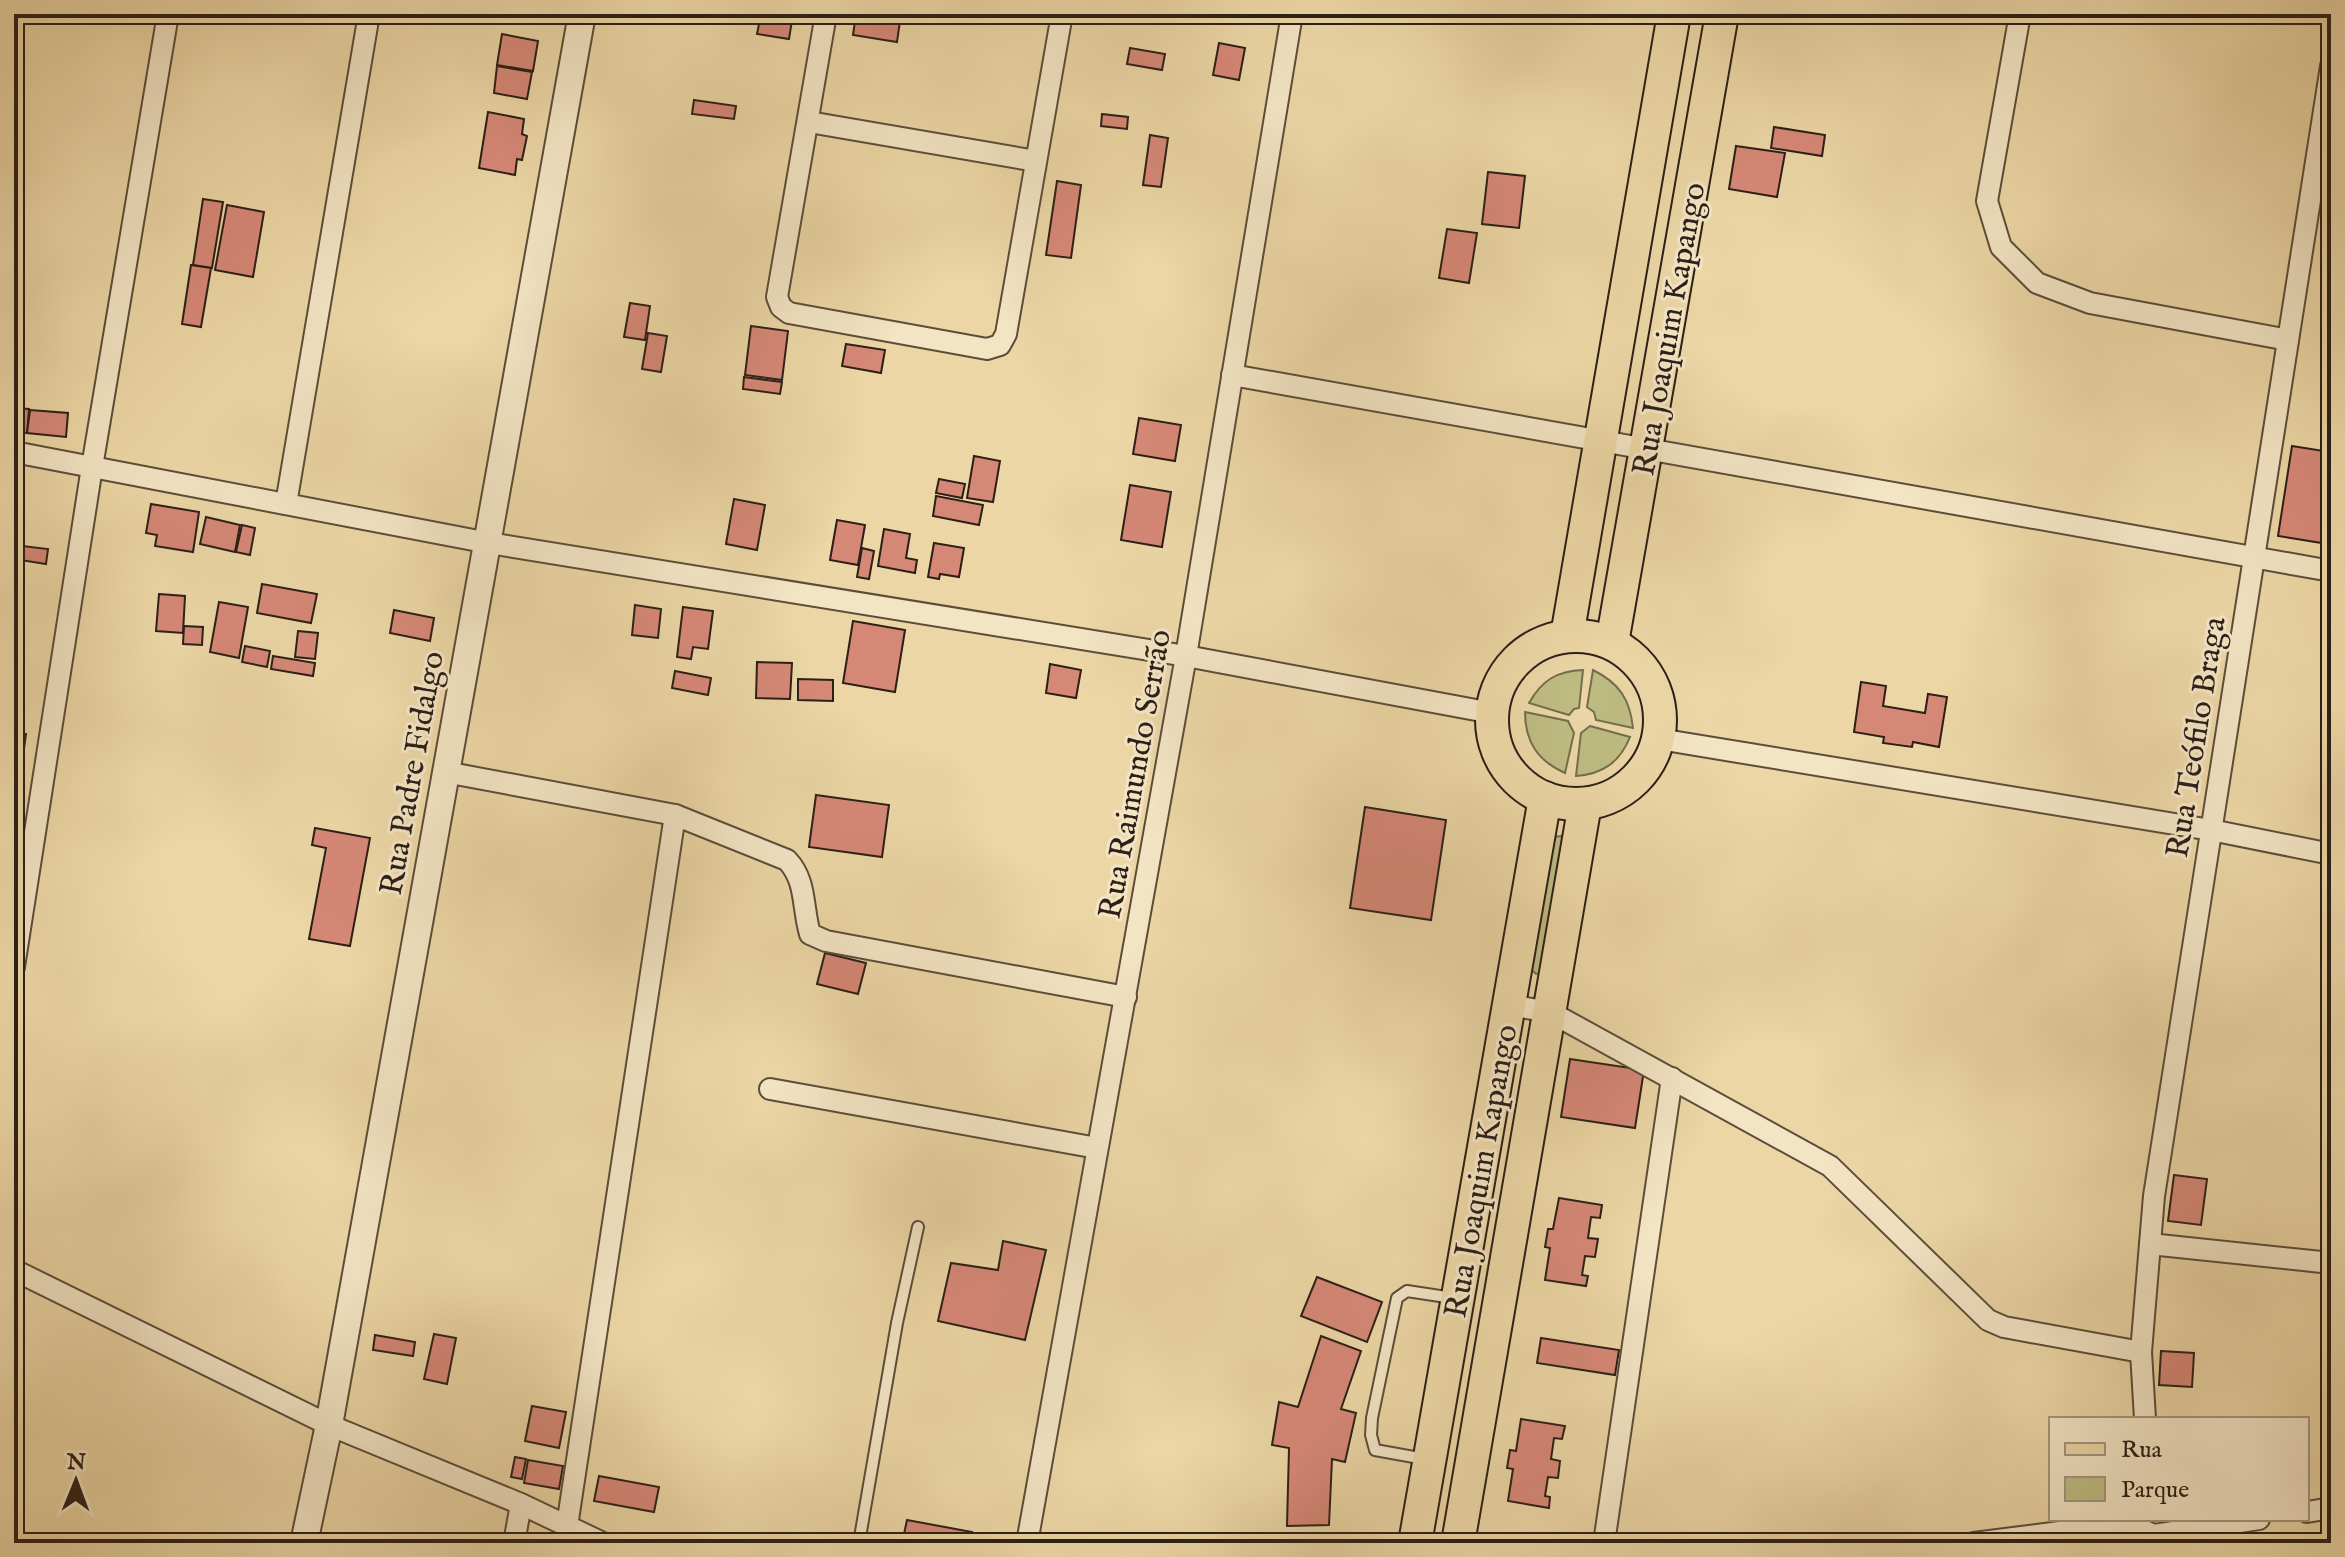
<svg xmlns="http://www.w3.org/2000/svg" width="2345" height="1557" font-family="'IM FELL English',serif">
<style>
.green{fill:#bebc82;stroke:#746e4c;stroke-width:2}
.building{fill:#d68877;stroke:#2b1f17;stroke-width:2}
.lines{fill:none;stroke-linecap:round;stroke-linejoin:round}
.service-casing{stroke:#5b4d3a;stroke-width:14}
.minor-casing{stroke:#5b4d3a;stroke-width:24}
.tertiary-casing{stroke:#5b4d3a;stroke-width:30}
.primary-casing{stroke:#2b1f17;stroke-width:36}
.service{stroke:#f3e4c4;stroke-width:10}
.minor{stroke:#f3e4c4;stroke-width:20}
.tertiary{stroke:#f3e4c4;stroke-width:26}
.primary{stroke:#ecd6a5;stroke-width:32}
.labels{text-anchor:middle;stroke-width:6;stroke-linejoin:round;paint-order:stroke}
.street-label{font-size:32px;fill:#2b1f17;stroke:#f3e4c4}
</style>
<rect width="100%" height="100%" fill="#ecd6a5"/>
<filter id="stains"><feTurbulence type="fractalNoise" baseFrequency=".0025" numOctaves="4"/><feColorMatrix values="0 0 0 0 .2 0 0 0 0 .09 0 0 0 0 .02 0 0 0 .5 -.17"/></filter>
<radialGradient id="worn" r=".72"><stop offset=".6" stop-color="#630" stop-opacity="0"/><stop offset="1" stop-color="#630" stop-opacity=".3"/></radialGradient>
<g class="green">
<path d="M1583,670L1579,708L1574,709L1569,715L1529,703C1542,680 1557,671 1583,670Z"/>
<path d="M1593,670C1619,683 1630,699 1633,728L1596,720L1594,712L1587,707Z"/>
<path d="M1525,712L1568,721L1574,733L1565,773C1538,761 1525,742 1525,712Z"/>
<path d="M1590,726L1630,737C1620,762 1603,774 1576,776L1581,733Z"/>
<path d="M1561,836L1564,839L1541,973L1536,974L1530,968L1554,837Z"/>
</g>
<g class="building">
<path d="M764,14H793L789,39L757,34L760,19L763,20Z"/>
<path d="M856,14H901L897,42L853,35Z"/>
<path d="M502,34L538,41L533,71L497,65Z"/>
<path d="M1219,43L1245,48L1239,80L1213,75Z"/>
<path d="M1130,48L1165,54L1162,70L1127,64Z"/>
<path d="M497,66L532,72L527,99L494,93Z"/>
<path d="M694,100L736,106L734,119L692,114Z"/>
<path d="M488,112L524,119L522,134L527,136L522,160L517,159L515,175L479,168Z"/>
<path d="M1102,114L1128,117L1127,129L1101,126Z"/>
<path d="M1774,127L1825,135L1822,156L1771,148Z"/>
<path d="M1150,135L1168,138L1161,187L1143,185Z"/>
<path d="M1736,146L1785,153L1777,197L1729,189Z"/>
<path d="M1488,172L1525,176L1519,228L1482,224Z"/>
<path d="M1057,181L1081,185L1071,258L1046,255Z"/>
<path d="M203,199L223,202L212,268L193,265Z"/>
<path d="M227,205L264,212L253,277L215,270Z"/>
<path d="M1447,229L1477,233L1469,283L1439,278Z"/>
<path d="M191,265L211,268L201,327L182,324Z"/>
<path d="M630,303L650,306L645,340L624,337Z"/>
<path d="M751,326L788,331L782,380L745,375Z"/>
<path d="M648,333L667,336L661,372L642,369Z"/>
<path d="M846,344L885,350L881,373L842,366Z"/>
<path d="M744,377L782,382L780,394L743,389Z"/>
<path d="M14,408L29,409L27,433L14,432Z"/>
<path d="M30,410L68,413L66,437L27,433Z"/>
<path d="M1139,418L1181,425L1175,461L1133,454Z"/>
<path d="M2292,446L2330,452L2321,528L2331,529L2328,544L2278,536Z"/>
<path d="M974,456L1000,461L993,502L967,498Z"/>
<path d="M939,479L965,484L962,498L936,493Z"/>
<path d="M1130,485L1171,492L1162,547L1121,540Z"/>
<path d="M936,496L983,505L979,525L933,516Z"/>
<path d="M734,499L765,505L757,550L726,544Z"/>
<path d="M151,504L199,512L193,552L155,546L157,535L146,533Z"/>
<path d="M206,517L240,525L235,552L200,544Z"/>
<path d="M837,520L865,525L858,565L830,560Z"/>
<path d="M242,525L255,528L250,555L236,552Z"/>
<path d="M884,529L910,534L906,558L917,560L915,573L878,566Z"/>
<path d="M934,543L964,548L959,577L940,574L939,579L928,577Z"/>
<path d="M14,545L48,549L46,564L14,559Z"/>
<path d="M862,548L874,551L869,579L857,577Z"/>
<path d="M262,584L317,594L311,623L257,613Z"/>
<path d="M159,594L185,596L183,633L156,631Z"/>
<path d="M219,602L248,607L239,658L210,652Z"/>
<path d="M635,605L661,609L658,638L632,635Z"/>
<path d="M683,607L713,611L708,649L693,647L691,659L677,657Z"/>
<path d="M394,610L434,618L430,641L390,633Z"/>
<path d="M853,621L905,630L895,692L843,683Z"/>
<path d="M184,626L203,627L202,645L183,644Z"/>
<path d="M298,631L318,633L315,659L295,657Z"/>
<path d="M245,646L270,651L267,667L242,662Z"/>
<path d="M273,656L315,663L313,676L271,669Z"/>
<path d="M757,662L792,663L790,699L756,698Z"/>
<path d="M1050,664L1081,670L1076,698L1046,693Z"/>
<path d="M675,671L711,678L708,695L672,688Z"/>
<path d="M798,679L833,680V701L798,700Z"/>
<path d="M1861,682L1886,686L1883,706L1925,713L1928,694L1947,697L1939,747L1913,742L1912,747L1883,743L1884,737L1854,732Z"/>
<path d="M14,732L26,734L24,749L14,748Z"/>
<path d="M816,795L889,805L882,857L809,847Z"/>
<path d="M1365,807L1446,820L1431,920L1350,908Z"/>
<path d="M315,828L370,838L350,946L309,939L326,848L312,845Z"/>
<path d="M825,953L866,963L858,994L817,984Z"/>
<path d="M1570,1059L1644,1070L1635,1128L1561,1117Z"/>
<path d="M2174,1175L2207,1179L2201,1225L2168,1221Z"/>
<path d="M1559,1198L1602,1205L1600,1218L1591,1217L1588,1238L1598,1239L1595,1257L1585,1256L1582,1275L1588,1276L1586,1286L1545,1280L1550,1248L1545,1247L1548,1229H1553Z"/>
<path d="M1003,1241L1046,1250L1025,1340L938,1321L951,1263L998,1270Z"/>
<path d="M1317,1277L1382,1302L1367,1342L1301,1316Z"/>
<path d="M434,1334L456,1338L447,1384L424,1379Z"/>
<path d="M375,1335L415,1342L413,1356L373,1350Z"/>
<path d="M1321,1336L1361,1351L1341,1409L1356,1413L1345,1462L1332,1459L1329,1525L1287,1526L1289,1448L1272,1445L1279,1402L1298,1407Z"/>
<path d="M1541,1338L1619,1350L1615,1375L1537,1363Z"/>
<path d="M2161,1351L2194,1353L2192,1387L2159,1385Z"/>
<path d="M532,1406L566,1412L559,1448L525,1441Z"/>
<path d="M1521,1419L1565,1426L1562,1439L1554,1438L1551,1459L1560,1461L1558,1478L1548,1477L1545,1496L1550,1497L1549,1508L1508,1501L1513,1469L1507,1468L1510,1450L1516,1451Z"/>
<path d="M515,1457L526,1459L522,1479L511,1477Z"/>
<path d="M528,1460L563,1466L559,1489L524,1483Z"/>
<path d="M599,1476L659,1487L654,1512L594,1501Z"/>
<path d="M907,1520L972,1532L970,1543H952L904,1534Z"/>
</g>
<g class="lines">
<g class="service-casing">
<g id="service">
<path d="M1425,1459L1375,1450L1371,1435L1372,1418L1397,1298L1407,1291L1453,1298"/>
<path d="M859,1543L897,1323L918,1227"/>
</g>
</g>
<g class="minor-casing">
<g id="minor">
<path d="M826,14L777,297L781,307L789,313L987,349L1000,345L1006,334L1062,14"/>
<path d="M2020,14L1987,201L2001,247L2037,283L2090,303L2288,340"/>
<path d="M809,122L1036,161"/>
<path d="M1232,375L2331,571"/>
<path d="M14,452L489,543L1186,656L1492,713"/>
<path d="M286,504L369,14"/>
<path d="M1659,739L2211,830L2331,854"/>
<path d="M445,772L675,815L787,860C807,881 802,907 810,934L826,941L1126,997"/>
<path d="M14,967L92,467L168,14"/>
<path d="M1509,1005L1550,1012L1830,1166L1988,1320L2004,1327L2141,1352"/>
<path d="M770,1089L1097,1148"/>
<path d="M2150,1244L2331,1263"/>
<path d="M14,1270L329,1425L521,1504L603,1543"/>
<path d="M2145,1419L2141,1352L2154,1196L2331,66"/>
<path d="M2307,1512L2331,1508"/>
<path d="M567,1526L675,815"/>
<path d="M514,1543L521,1504"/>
<path d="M1027,1543L1186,656L1292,14"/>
<path d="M1604,1543L1672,1078"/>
<path d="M1974,1543L2114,1525L2133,1526L2154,1535L2259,1519"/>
</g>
</g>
<g class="tertiary-casing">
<path id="tertiary" d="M304,1543L329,1425L582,14"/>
</g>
<g class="primary-casing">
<g id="primary">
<path d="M1567,636L1674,14"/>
<circle cx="1576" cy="720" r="84"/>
<path d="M1612,643L1722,14"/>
<path d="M1415,1543L1545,798"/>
<path d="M1458,1543L1585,804"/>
</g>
</g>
<use href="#service" class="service"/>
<use href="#minor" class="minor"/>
<use href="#tertiary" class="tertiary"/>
<use href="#primary" class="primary"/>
</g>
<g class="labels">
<g class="street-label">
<text transform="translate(1668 329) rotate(-80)" y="11">Rua Joaquim Kapango</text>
<text transform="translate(2195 737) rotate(-81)" y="11">Rua Teófilo Braga</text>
<text transform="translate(411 773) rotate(-80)" y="11">Rua Padre Fidalgo</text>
<text transform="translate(1134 774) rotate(-80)" y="11">Rua Raimundo Serrão</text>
<text transform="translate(1480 1171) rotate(-80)" y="11">Rua Joaquim Kapango</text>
</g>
</g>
<rect width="2345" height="1557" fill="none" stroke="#ecd6a5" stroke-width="48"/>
<rect x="16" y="16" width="2313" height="1525" fill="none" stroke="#2b1f17" stroke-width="4"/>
<rect x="24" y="24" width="2297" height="1509" fill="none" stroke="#2b1f17" stroke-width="2"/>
<rect x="2049" y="1417" width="260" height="104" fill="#f3e4c4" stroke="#a3957f" stroke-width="2"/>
<rect x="2065" y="1443" width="40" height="12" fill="#ecd6a5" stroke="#a3957f" stroke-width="2"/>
<text x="2121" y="1457" font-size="24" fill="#2b1f17">Rua</text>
<rect x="2065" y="1477" width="40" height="24" fill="#bebc82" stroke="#a3957f" stroke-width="2"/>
<text x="2121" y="1497" font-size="24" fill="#2b1f17">Parque</text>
<g transform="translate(76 1481) rotate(1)" stroke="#f3e4c4" stroke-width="6" paint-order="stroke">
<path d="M0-6L14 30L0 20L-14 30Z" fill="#2b1f17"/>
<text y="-12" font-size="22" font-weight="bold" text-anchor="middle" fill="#2b1f17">N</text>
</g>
<rect width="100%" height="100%" filter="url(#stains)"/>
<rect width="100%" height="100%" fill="url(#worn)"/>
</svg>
